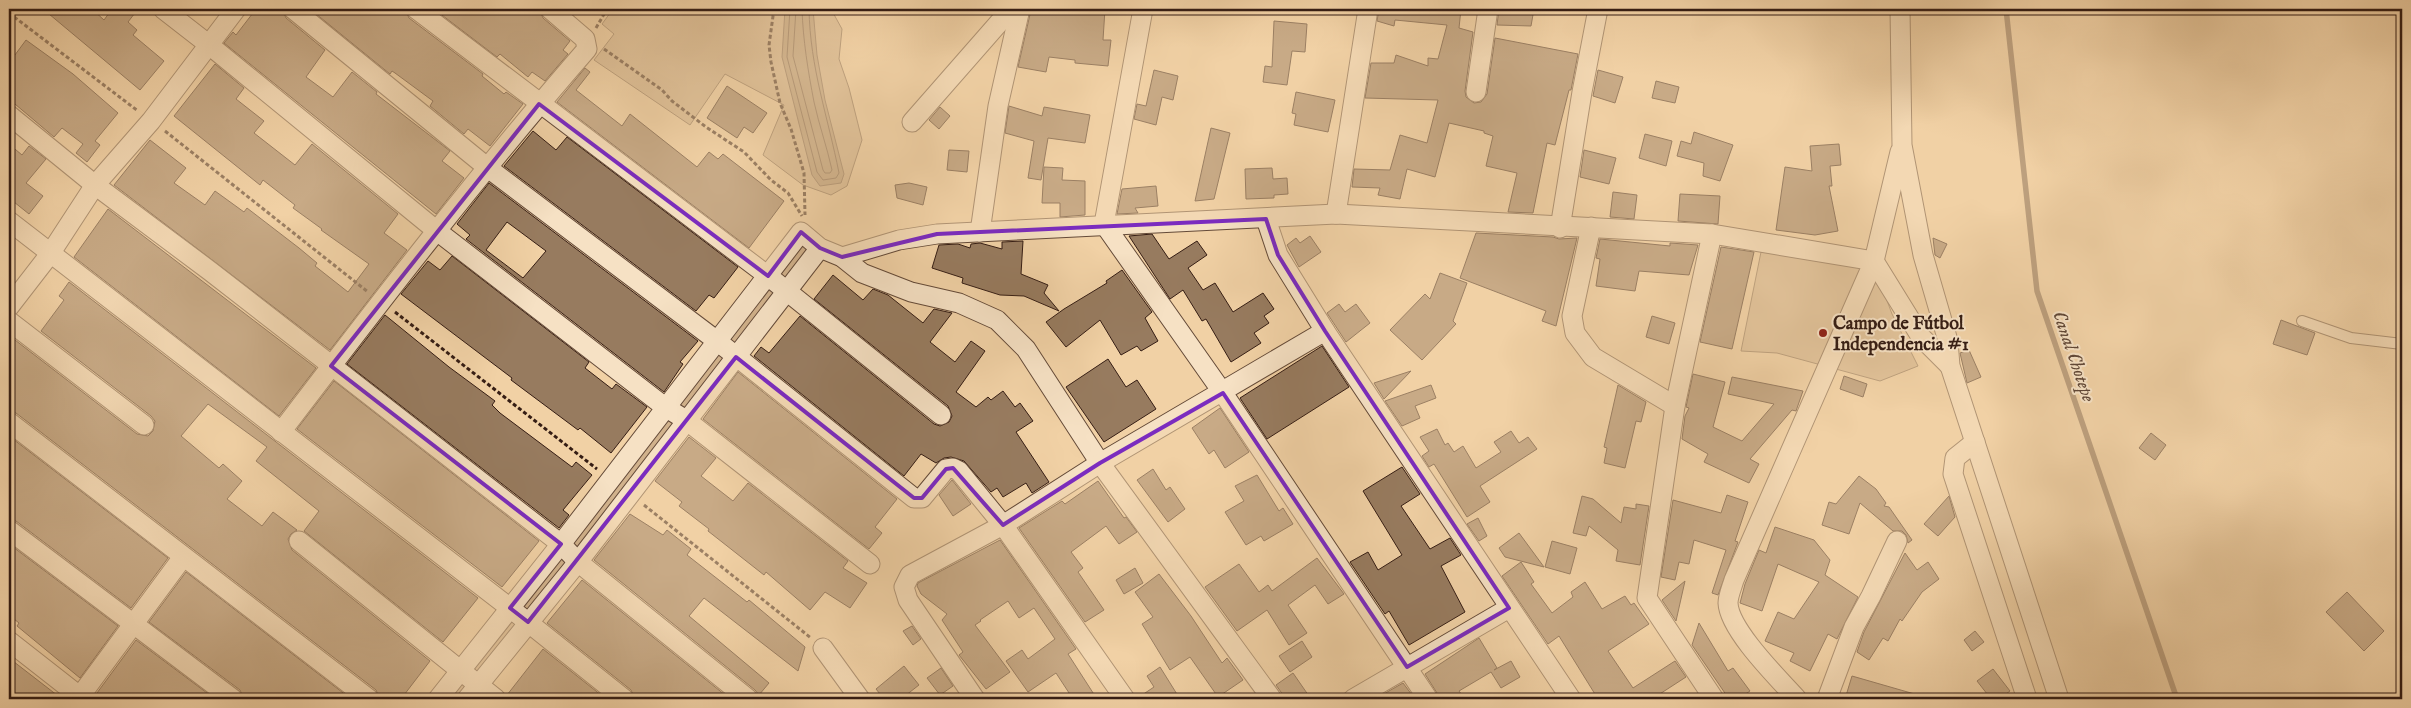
<svg xmlns="http://www.w3.org/2000/svg" width="2411" height="708" font-family="'IM FELL English',serif">
<style>
.green{fill:#d1b28c;stroke:#836850}
.water{fill:#b19474;stroke:#7f644e}
.lines{fill:none;stroke-linecap:round;stroke-linejoin:round}
.shore{stroke:#735844;stroke-width:1}
.stream{stroke:#7f644e;stroke-width:5.5}
.building{fill:#977b5f;stroke:#351d14;fill-rule:evenodd}
.service-casing{stroke:#644a38;stroke-width:12}
.minor-casing{stroke:#644a38;stroke-width:21}
.path{stroke:#351d14;stroke-width:3;stroke-dasharray:4 2.5;stroke-linecap:butt}
.service{stroke:#f6e1c4;stroke-width:10}
.minor{stroke:#f6e1c4;stroke-width:19}
.marked{fill:none;stroke:#7b2cbf;stroke-width:4;stroke-linejoin:round}
.poi-dot{fill:#8f2418;stroke:#f6e1c4;stroke-width:2}
.labels{text-anchor:middle;stroke-width:4;stroke-linejoin:round;paint-order:stroke}
.poi-label{font-size:18px;font-weight:bold;fill:#351d14;stroke:#f6e1c4;text-anchor:start}
.water-label{font-size:19px;font-style:italic;fill:#604736;stroke:#f6e1c4}
</style>
<rect width="100%" height="100%" fill="#f1d1a5"/>
<filter id="stains"><feTurbulence type="fractalNoise" baseFrequency=".004" numOctaves="4"/><feColorMatrix values="0 0 0 0 .2 0 0 0 0 .09 0 0 0 0 .02 0 0 0 .5 -.17"/></filter>
<radialGradient id="worn" r=".72"><stop offset=".6" stop-color="#630" stop-opacity="0"/><stop offset="1" stop-color="#630" stop-opacity=".3"/></radialGradient>
<g class="green">
<path d="M613,9H831L842,29L839,59L849,88L862,140L847,186L831,195L803,185L763,155L784,105L725,74L690,125L594,60L614,34L602,24Z"/>
<path d="M799,240L816,249L465,699H440Z"/>
<path d="M1761,252L1871,258L1892,314L1918,366L1880,381L1777,353L1741,351Z"/>
</g>
<path class="water" d="M785,9H813L817,55L825,100L844,174L841,183L820,186L812,175L782,57Z"/>
<g class="lines">
<g class="shore">
<path d="M790,9L787,57L817,172L823,180L836,178L839,173C828,117 810,68 809,9"/>
<path d="M796,9L793,56L823,170L825,173H830L832,170C827,147 819,125 814,102C808,71 803,40 802,9"/>
</g>
<path class="stream" d="M2006,9L2037,291L2177,699"/>
</g>
<g class="building">
<path d="M43,9H92L104,20L112,9H138L128,22L137,30L133,35L164,61L140,90Z"/>
<path d="M256,9H282L286,18L325,50L306,77L333,97L352,72L377,92L376,94L450,151L442,161L464,178L436,214L224,43L233,32L236,35Z"/>
<path d="M310,9H405L409,18L483,74L482,76L504,94L506,92L523,104L490,146L468,129L464,134L430,106L433,101L395,73L392,71L390,74Z"/>
<path d="M434,9H539L543,18L570,41L563,50L568,54L545,81L532,72L528,77L500,54L497,57Z"/>
<path d="M1059,9H1105L1103,40H1111L1108,66L1075,63V60L1049,57L1046,72L1018,67L1031,10L1058,14Z"/>
<path d="M1379,9H1461L1459,28L1473,32L1465,91L1466,97L1474,103L1481,102L1487,94L1495,38L1578,54L1571,90H1569L1555,145L1547,143L1533,213L1508,212L1517,173L1486,166L1493,136L1484,133V131L1449,123L1435,177L1407,169L1400,199L1378,195L1380,188L1352,187L1354,169L1390,170L1400,135L1427,143L1438,100L1365,98L1371,63H1394L1396,55L1428,66V58L1438,59L1447,25L1395,20L1394,26L1377,21Z"/>
<path d="M1499,9H1534L1531,26L1497,25Z"/>
<path d="M1274,21L1307,24L1305,52L1292,51L1287,85L1263,82L1265,66L1272,67Z"/>
<path d="M26,40L73,74L118,113L95,141L100,145L87,162L76,153L83,144L62,128L54,137L9,99V63Z"/>
<path d="M215,64L244,88L236,99L264,121L254,133L295,165L312,144L398,214L384,233L407,250L330,350L114,185L150,140L186,168L174,183L205,205L215,191L244,212L247,208L299,248L317,263L315,266L348,292L369,264L321,230L322,229L293,208L295,205L263,180L260,185L174,116Z"/>
<path d="M585,68L590,72L576,90L622,126L630,114L697,167L709,152L718,159L723,154L784,201L749,248L557,102Z"/>
<path d="M1154,70L1178,76L1173,100L1162,97L1156,125L1134,119L1137,104L1146,106Z"/>
<path d="M1598,70L1623,77L1615,103L1593,96Z"/>
<path d="M1656,81L1679,87L1675,103L1652,98Z"/>
<path d="M727,86L767,113L753,133L744,127L737,138L707,118Z"/>
<path d="M1296,92L1335,100L1328,132L1294,125L1296,114L1292,113Z"/>
<path d="M1009,106L1042,116L1044,107L1090,115L1085,143L1048,138L1041,180L1028,178L1034,141L1005,133Z"/>
<path d="M940,107L950,116L939,129L929,120Z"/>
<path d="M1211,128L1230,133L1214,199L1195,201Z"/>
<path d="M533,131L556,150L567,137L738,267L714,298L709,295L696,311L504,166Z"/>
<path d="M1694,132L1733,145L1720,181L1703,176L1704,163L1677,156L1681,141L1691,144Z"/>
<path d="M1645,134L1672,141L1666,166L1639,158Z"/>
<path d="M9,144L22,155L29,146L46,159L26,183L43,196L29,214L9,198Z"/>
<path d="M1839,144L1841,165L1830,166L1832,186H1829L1838,231L1815,235L1776,230L1785,167L1812,171L1810,146Z"/>
<path d="M949,150L969,151L967,172L947,170Z"/>
<path d="M1584,150L1616,158L1609,184L1580,177Z"/>
<path d="M1044,167L1063,168L1062,180L1085,181V215L1060,217V203H1042Z"/>
<path d="M1272,168L1273,179L1287,178L1288,194L1274,195V198L1246,199L1245,169Z"/>
<path d="M489,183L698,341L680,362L683,364L664,392L466,239L470,235L457,224ZM507,222L546,251L523,278L486,250Z"/>
<path d="M909,183L927,187L923,205L897,198L895,185Z"/>
<path d="M1156,186L1158,206L1135,208L1138,213L1117,214L1122,189Z"/>
<path d="M1613,192L1637,195L1634,219L1610,217Z"/>
<path d="M1680,194L1720,196L1718,224L1678,221Z"/>
<path d="M108,209L316,368L279,416L74,257Z"/>
<path d="M1476,233L1553,237L1559,239L1577,238L1556,326L1542,321L1546,311L1460,278Z"/>
<path d="M1152,234L1169,259L1197,241L1207,255L1188,268L1203,290L1215,283L1233,312L1263,293L1274,309L1264,316L1269,323L1254,333L1261,343L1231,362L1206,319L1202,321L1183,290L1170,299L1129,236Z"/>
<path d="M1310,236L1321,252L1299,267L1287,245L1296,238L1300,243Z"/>
<path d="M1933,238L1947,244L1940,258L1935,255Z"/>
<path d="M1600,239L1670,246V243L1698,245L1689,275L1639,271L1635,291L1596,286L1600,259L1596,258Z"/>
<path d="M1023,241L1021,274L1048,285L1044,293L1059,311L1024,296L1000,295L962,283L963,278L932,268L939,245L958,244L970,248L971,244L980,243L1002,249V242Z"/>
<path d="M1721,247L1754,252L1732,349L1700,342Z"/>
<path d="M452,256L589,362L585,368L612,389L616,384L647,407L611,453L580,428L578,430L511,380L512,378L401,294L428,261L440,270Z"/>
<path d="M1122,270L1152,312L1145,318L1158,341L1141,351L1137,346L1121,355L1100,320L1066,347L1046,322L1064,309L1107,283L1106,281Z"/>
<path d="M1440,273L1467,283L1453,321L1456,324L1422,360L1390,330L1425,294L1430,299Z"/>
<path d="M833,275L863,300L873,289L888,295L923,323L934,309L952,313L930,342L955,362L971,341L985,351L956,392L976,407L988,397L991,400L1003,391L1015,407L1020,403L1033,421L1016,432L1049,482L1032,493L1026,483L1003,497L997,488L991,492L964,461L951,457L944,458L936,463L921,454L904,476L754,356L761,347L769,353L800,316L934,424L940,426L949,422L952,416L948,406L814,299Z"/>
<path d="M69,282L478,598L443,642L304,531L319,511L256,461L267,447L208,404L181,436L219,468L223,464L242,481L227,499L262,526L273,512L297,530L291,534L288,539L292,550L430,661L401,699H380L376,690L16,413L9,411V349L15,340L137,434L148,436L153,431L155,421L151,416L41,331L64,300L59,296Z"/>
<path d="M1339,304L1345,312L1356,304L1370,323L1346,342L1327,313Z"/>
<path d="M385,315L449,367L495,401L492,405L500,413L572,467L576,462L592,475L563,510L569,515L559,528L347,364Z"/>
<path d="M1652,316L1675,323L1669,344L1646,337Z"/>
<path d="M2281,320L2315,333L2307,355L2273,344Z"/>
<path d="M1322,346L1349,387L1267,439L1240,398Z"/>
<path d="M1969,350L1981,377L1967,383L1960,353Z"/>
<path d="M1108,359L1126,387L1137,380L1156,409L1104,442L1066,387Z"/>
<path d="M1411,371L1384,399L1374,383Z"/>
<path d="M738,372L897,499L875,527L882,533L869,549L703,419Z"/>
<path d="M1693,374L1725,382L1713,427L1742,441L1774,404L1728,394L1732,377L1803,391L1796,411L1792,410L1750,459L1759,464L1749,483L1704,462L1708,454L1682,439L1685,416L1689,408L1686,407Z"/>
<path d="M1844,376L1867,384L1863,397L1840,389Z"/>
<path d="M334,381L539,541L502,587L297,429Z"/>
<path d="M1431,385L1436,398L1415,406L1420,418L1402,426L1385,401Z"/>
<path d="M1618,385L1646,402L1641,422L1636,421L1625,468L1604,463L1607,448L1604,447Z"/>
<path d="M1220,408L1249,452L1225,468L1214,450L1209,454L1192,428Z"/>
<path d="M1437,429L1445,445L1448,443L1454,452L1463,446L1476,468L1501,452L1494,442L1511,431L1519,443L1528,437L1537,449L1480,486L1490,502L1467,517L1434,464L1429,467L1422,456L1429,451L1420,437Z"/>
<path d="M2151,433L2166,445L2155,460L2139,448Z"/>
<path d="M9,436L168,558L131,608L16,521L9,519Z"/>
<path d="M689,437L716,458L701,476L733,501L748,483L848,561L843,568L867,583L850,608L825,592L810,610L766,572L764,575L708,531L709,529L679,506L682,502L655,481Z"/>
<path d="M1402,467L1420,494L1401,506L1430,549L1450,538L1461,555L1441,566L1465,612L1409,645L1389,611L1385,614L1350,562L1368,552L1378,570L1402,555L1363,491Z"/>
<path d="M1153,469L1166,490L1170,487L1185,509L1168,522L1137,480Z"/>
<path d="M1257,475L1279,511L1283,508L1293,524L1264,541L1261,536L1246,545L1225,512L1244,501L1235,486Z"/>
<path d="M1859,476L1876,489L1886,503L1884,506L1889,507L1912,540L1908,543L1906,535L1902,531H1893L1860,503L1849,534L1822,525L1829,502L1836,504Z"/>
<path d="M952,480L971,504L953,516L939,495Z"/>
<path d="M1098,481L1124,518L1126,517L1137,532L1119,544L1106,526L1071,552L1083,568L1078,572L1104,610L1085,622L1019,528L1062,501L1065,504Z"/>
<path d="M1727,495L1748,502L1735,541L1738,542L1718,595L1712,593L1726,550L1694,540L1689,564L1679,562L1675,580L1661,577L1673,500L1721,513Z"/>
<path d="M1582,496L1593,499L1621,523L1624,507L1636,509V504L1649,506L1640,565L1616,561L1618,550L1589,526L1586,536L1573,533Z"/>
<path d="M1949,496L1955,517L1938,536L1924,524Z"/>
<path d="M630,514L663,535L667,530L691,549L687,555L747,602L749,600L805,647L798,671L704,598L689,616L769,683L759,695L755,690L594,560Z"/>
<path d="M1478,518L1487,536L1479,541L1467,524Z"/>
<path d="M1775,527L1814,540L1830,560L1825,575L1858,597L1837,639L1828,634L1810,671L1790,661L1794,653L1765,641L1778,612L1794,619L1819,582L1778,564L1762,611L1740,603L1745,584L1759,550L1766,553Z"/>
<path d="M1519,533L1544,567L1505,557L1499,548Z"/>
<path d="M1000,540L1076,649L1068,654L1097,699H1073L1056,673L1028,692L1006,661L1022,650L1028,659L1055,639L1034,608L1019,618L1008,601L980,620L981,621L975,625L1010,672L986,689L959,655L963,652L942,620L947,614L921,594L917,586L918,583Z"/>
<path d="M1552,541L1577,548L1570,574L1545,567Z"/>
<path d="M9,544L118,626L80,678L17,626L19,623L9,615Z"/>
<path d="M1905,553L1917,570L1928,562L1939,579L1922,592L1902,621L1900,619L1888,641L1883,638L1869,660L1857,652L1864,632Z"/>
<path d="M1317,558L1344,594L1328,604L1315,585L1288,605L1307,633L1289,645L1267,610L1237,631L1205,587L1239,564L1259,592L1268,585L1272,591Z"/>
<path d="M1521,562L1534,582L1531,584L1552,613L1573,597L1571,592L1585,582L1602,609L1625,596L1631,605L1634,603L1649,624L1608,651L1633,688L1675,661L1686,677L1652,699H1598L1559,636L1548,644L1502,576Z"/>
<path d="M1135,568L1143,583L1124,594L1116,580Z"/>
<path d="M186,572L351,699H244L240,690L149,622Z"/>
<path d="M1159,574L1191,616L1222,663L1227,658L1243,680L1218,697L1190,657L1170,670L1142,624L1153,617L1135,592Z"/>
<path d="M582,580L730,699H635L631,690L547,623Z"/>
<path d="M1685,581L1676,621L1662,600Z"/>
<path d="M2347,592L2384,631L2364,651L2326,612Z"/>
<path d="M1699,623L1728,671L1733,668L1750,691L1738,699H1729L1692,645Z"/>
<path d="M912,626L921,639L913,645L903,631Z"/>
<path d="M1975,631L1984,642L1972,651L1964,640Z"/>
<path d="M1479,638L1497,668L1494,670L1511,661L1520,677L1501,688L1491,672L1459,691L1465,699H1439L1437,693L1425,674Z"/>
<path d="M136,640L215,699H94V697Z"/>
<path d="M1302,641L1312,657L1290,672L1279,656Z"/>
<path d="M543,649L606,699H507V695Z"/>
<path d="M9,658L62,699H14L9,696Z"/>
<path d="M904,666L919,685L901,699H884L876,689Z"/>
<path d="M1160,667L1180,699H1136L1154,687L1147,676Z"/>
<path d="M941,668L953,686L940,695L927,678Z"/>
<path d="M1993,669L2010,691L1999,699H1991L1977,681Z"/>
<path d="M1293,673L1311,699H1286L1276,685Z"/>
<path d="M1852,676L1918,695L1917,699H1845Z"/>
<path d="M1403,683L1415,699H1375Z"/>
</g>
<g class="lines">
<g class="service-casing">
<path id="service" d="M2302,321L2351,338L2402,344"/>
</g>
<g class="minor-casing">
<g id="minor">
<path d="M163,9L208,44L437,231L665,407L686,420L870,564"/>
<path d="M293,9L488,168L717,341L914,498H922L946,469L953,468L959,471L1003,525L1125,699"/>
<path d="M416,9L768,276L941,415"/>
<path d="M1143,9L1104,224L1223,393L1428,699"/>
<path d="M1900,9L1902,145L1923,255L1948,341L1950,366L2059,699"/>
<path d="M1476,92L1488,9"/>
<path d="M9,115L95,185L210,271L561,544L578,562L748,699"/>
<path d="M912,122L1011,9"/>
<path d="M1336,214L1368,9"/>
<path d="M1266,219L1278,255L1325,331L1571,699"/>
<path d="M9,221L510,608L624,699"/>
<path d="M1591,227L1572,316L1575,333L1593,357L1675,406"/>
<path d="M1560,228L1582,92L1598,9"/>
<path d="M980,232L998,106L1020,9"/>
<path d="M1712,234L1675,406L1647,598L1714,699"/>
<path d="M842,257L899,240L937,234L1336,214L1712,234L1874,261L1921,337L1950,366"/>
<path d="M9,307L50,254L95,185L151,121L236,9"/>
<path d="M9,321L144,425"/>
<path d="M9,422L369,699"/>
<path d="M281,432C380,302 480,172 587,49L585,39L550,9"/>
<path d="M1975,442L1955,458L1953,474L2027,699"/>
<path d="M9,530L233,699"/>
<path d="M299,541L496,699"/>
<path d="M9,641L83,699"/>
<path d="M823,648L860,699"/>
<path d="M78,699L183,557"/>
<path d="M438,699L561,544L801,232L820,248L842,257L862,273L911,292L959,303L997,320L1026,349L1100,463L1272,699"/>
<path d="M467,699L578,562L820,248"/>
<path d="M975,699L908,600L904,587L910,575L1003,525L1100,463L1325,331"/>
<path d="M1353,699L1509,608"/>
<path d="M1797,699C1779,679 1729,630 1728,603C1728,596 1732,587 1734,580L1874,261L1900,152"/>
<path d="M1827,699L1854,627L1871,596L1897,541"/>
</g>
</g>
<g class="path">
<path d="M774,9L769,45L771,62L780,103L791,129L804,173L805,215"/>
<path d="M9,13L138,111"/>
<path d="M596,28L607,9"/>
<path d="M604,49L662,90L672,101L706,127L744,152L771,180L788,193L802,216"/>
<path d="M165,131L368,292"/>
<path d="M395,312L597,469"/>
<path d="M644,505L811,638"/>
</g>
<use href="#service" class="service"/>
<use href="#minor" class="minor"/>
</g>
<path d="M0 0H2411V708H0ZM539,104L768,276L801,232L820,248L842,257L937,234L1266,219L1278,255L1325,331L1509,608L1407,667L1223,393L1100,463L1003,525L953,468L946,469L922,498H914L736,357L528,622L510,608L561,544L331,366Z" fill="#f1d1a5" fill-opacity=".55" fill-rule="evenodd"/>
<path class="marked" d="M539,104L768,276L801,232L820,248L842,257L937,234L1266,219L1278,255L1325,331L1509,608L1407,667L1223,393L1100,463L1003,525L953,468L946,469L922,498H914L736,357L528,622L510,608L561,544L331,366Z"/>
<circle class="poi-dot" cx="1823" cy="333" r="5"/>
<g class="labels">
<g class="poi-label">
<text x="1833" y="329">Campo de Fútbol<tspan x="1833" dy="21">Independencia #1</tspan></text>
</g>
<g class="water-label">
<text transform="translate(2075 356) rotate(71)" y="7">Canal Chotepe</text>
</g>
</g>
<rect width="2411" height="708" fill="none" stroke="#f1d1a5" stroke-width="30"/>
<rect x="10" y="10" width="2391" height="688" fill="none" stroke="#351d14" stroke-width="2.5"/>
<rect x="15" y="15" width="2381" height="678" fill="none" stroke="#351d14"/>
<rect width="100%" height="100%" filter="url(#stains)"/>
<rect width="100%" height="100%" fill="url(#worn)"/>
</svg>
